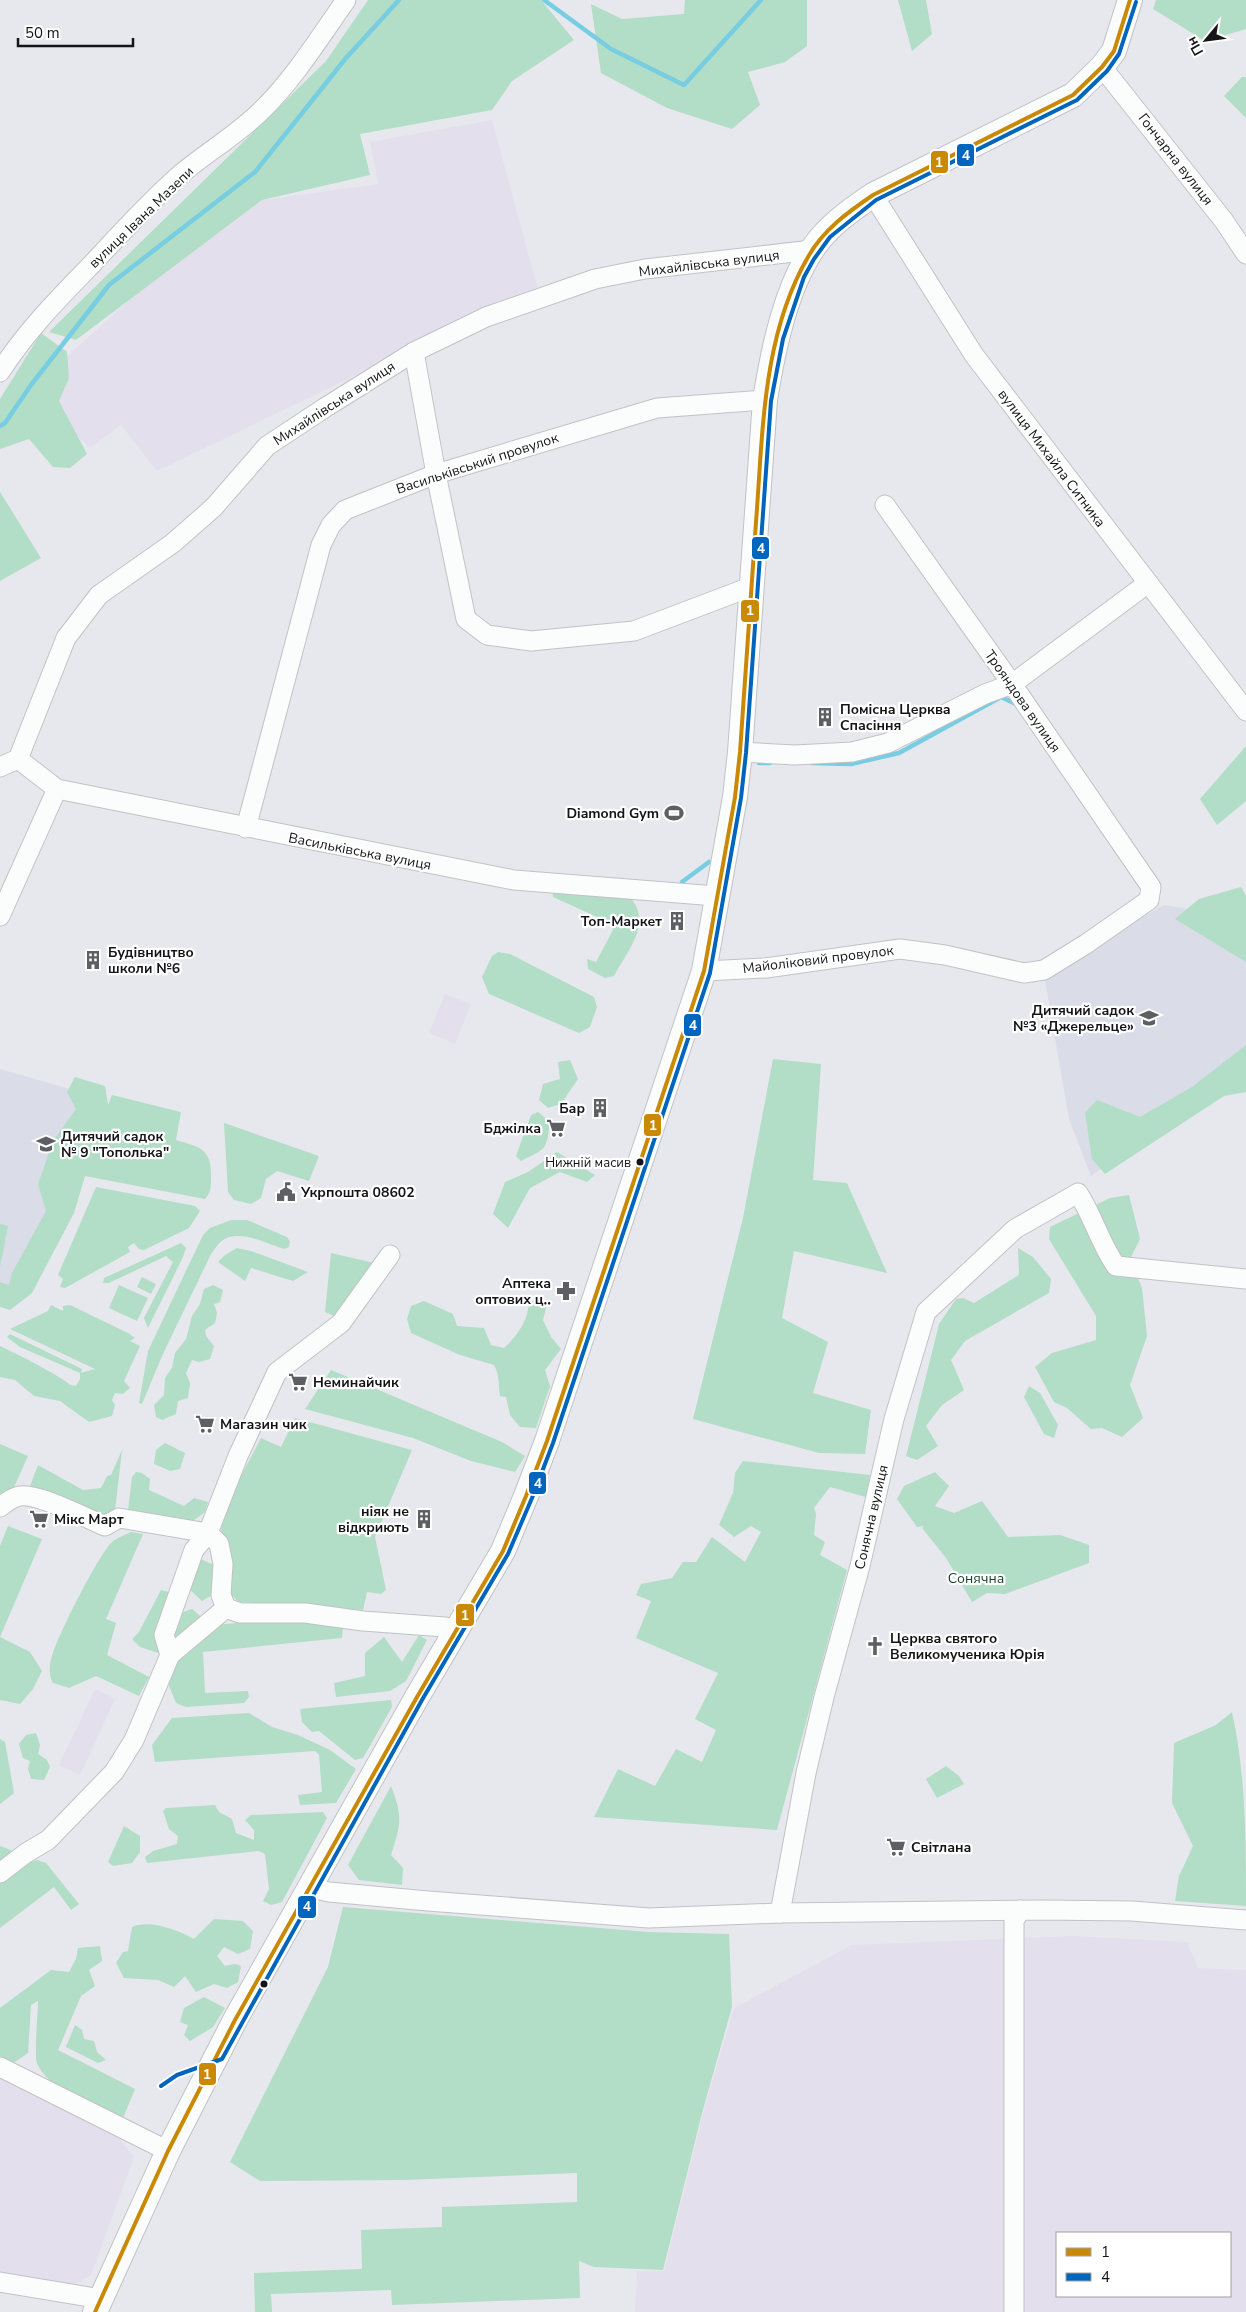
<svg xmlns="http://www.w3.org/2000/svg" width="1246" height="2312" font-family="'Nunito Sans',sans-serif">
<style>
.built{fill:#dadce7}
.industrial{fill:#e4dfed;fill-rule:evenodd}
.green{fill:#b2ddc6}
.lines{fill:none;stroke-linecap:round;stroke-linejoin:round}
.stream{stroke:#77cde1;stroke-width:4.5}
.minor-casing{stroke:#c2c2c6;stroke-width:21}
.major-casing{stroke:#c2c2c6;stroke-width:26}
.minor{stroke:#fbfcfc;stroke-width:19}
.major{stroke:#fbfcfc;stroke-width:24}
.bus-1-casing{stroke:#fff;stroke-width:8}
.bus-2-casing{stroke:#fff;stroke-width:8}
.bus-1{stroke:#ca8905;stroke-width:4}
.bus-2{stroke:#0065bd;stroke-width:4}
.bus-dot{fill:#151518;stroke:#fff;stroke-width:2}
.labels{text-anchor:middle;stroke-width:4.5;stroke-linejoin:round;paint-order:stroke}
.bus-label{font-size:13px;fill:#151518;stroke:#fff;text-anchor:end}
.street-label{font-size:14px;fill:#151518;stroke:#fff}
.poi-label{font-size:14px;font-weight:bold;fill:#151518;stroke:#fff;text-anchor:start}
.park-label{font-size:14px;fill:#1a3f2a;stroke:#fff}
.line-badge{stroke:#fff;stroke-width:2}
.badge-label{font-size:14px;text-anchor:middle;font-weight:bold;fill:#fff}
</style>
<rect width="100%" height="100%" fill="#e7e8ed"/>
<g class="built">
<path d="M1164,905L1184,908L1219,926L1246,949V1063L1091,1176L1069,1119L1044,974Z"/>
<path d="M0,1069L105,1099L22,1300L0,1295Z"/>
</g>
<g class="industrial">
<path d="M492,120L539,293L367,370L157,471L121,425L90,448L30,390L136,294L262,200L378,184L370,142Z"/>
<path d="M445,994L471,1004L455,1044L429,1033Z"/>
<path d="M95,1689L115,1699L80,1775L59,1765Z"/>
<path d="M1072,1936L1187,1942L1198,1968L1246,1970V2312H635L637,2271H664L703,2113L734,2008L852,1945ZM1057,2233H1230V2296H1057Z"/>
<path d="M0,2077L115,2133L134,2157L91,2275L68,2289L0,2280Z"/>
</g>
<g class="green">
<path d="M368,0H541L574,40L512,81L492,110L360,134L370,175L262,200L76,340L49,332L326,61Z"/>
<path d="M685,0H807V46L785,62L748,72L760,105L732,129L667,108L601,73L591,4L622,19L684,14Z"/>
<path d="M898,0H926L932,34L912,51Z"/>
<path d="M1156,0H1246V29L1205,41L1153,9Z"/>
<path d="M1242,77H1246V118L1224,96Z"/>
<path d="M41,333L67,352L69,378L59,401L87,454L70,468L53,467L29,439L0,449V399Z"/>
<path d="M0,492L41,558L0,581Z"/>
<path d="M1246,746V801L1217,825L1200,799Z"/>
<path d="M1241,887L1246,896V962L1175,919L1199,899Z"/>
<path d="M552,888L628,895C654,922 629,948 614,976L605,978L588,969L587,959L596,962L613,930L610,923L553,897Z"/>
<path d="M498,952L510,954L594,997L597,1007L590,1027L579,1033L489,994L482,977L492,956Z"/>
<path d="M1246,1045V1092L1224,1096L1105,1174L1092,1159L1085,1113L1097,1100L1140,1117L1192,1087Z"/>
<path d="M773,1059L821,1064L813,1180L847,1183L887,1273L794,1251L782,1318L828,1342L813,1393L871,1410L865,1454L819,1453L693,1419L743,1218Z"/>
<path d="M570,1060L578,1079L561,1104L548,1108L539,1100L543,1084L560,1079L558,1062Z"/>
<path d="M75,1077L105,1086L108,1105L112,1095L181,1112L176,1140C199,1147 212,1148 211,1177C211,1187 211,1192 205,1199L85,1176L74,1213L32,1293L10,1310L0,1307V1282L9,1285L12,1273L46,1211L38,1184L53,1141L76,1109L67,1092Z"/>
<path d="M538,1112L550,1122C546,1151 547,1148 521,1161L516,1156L531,1115Z"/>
<path d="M224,1123L319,1156L309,1181L277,1171L266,1179L261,1198L251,1204L234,1200L228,1192Z"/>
<path d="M557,1152L595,1175L587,1182L560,1172L530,1188L508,1228L493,1214L505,1182L528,1172Z"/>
<path d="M96,1187L195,1206L200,1211L189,1228L144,1250L139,1249L134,1243L128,1247L130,1252L65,1288L60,1287L63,1279L58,1275Z"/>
<path d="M1129,1195L1140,1239L1130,1259L1142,1288L1147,1336L1130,1385L1143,1418L1122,1437L1102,1428L1091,1429L1067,1408L1054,1402L1035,1367L1052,1353L1096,1340V1316L1049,1239L1050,1227L1110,1198Z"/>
<path d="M231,1220H247L287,1237L290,1242L289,1247L284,1249C268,1244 244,1231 227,1238C220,1240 215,1249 211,1254L162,1356L142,1404L139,1403L148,1351L203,1235L210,1228Z"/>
<path d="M0,1224L8,1226L0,1267Z"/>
<path d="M181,1243L186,1248L183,1257L148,1328L144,1318L173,1262L166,1256L109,1283H103L104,1278Z"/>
<path d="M237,1248L251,1251L308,1272L293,1281L251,1268L245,1281L218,1262L225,1255Z"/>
<path d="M1018,1248L1033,1257L1051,1279L1049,1293L965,1341L951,1360L964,1390L942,1405L926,1426L938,1446L917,1460L906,1456L939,1324L956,1299L963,1298L974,1303L1019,1275Z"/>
<path d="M331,1253L374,1263L334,1316L325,1312Z"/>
<path d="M142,1277L156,1284L151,1294L137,1287Z"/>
<path d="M119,1285L148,1298L137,1321L109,1308Z"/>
<path d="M213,1285L223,1290L220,1302L214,1304L217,1313L215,1323L205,1330L206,1336L214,1346L210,1359L199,1362L192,1360L186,1373L190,1383L188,1398L178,1401L176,1414L162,1420L156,1417L154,1405L164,1395L165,1378L172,1368L175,1353L186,1339L192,1316L200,1304L204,1289Z"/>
<path d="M424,1301L453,1314L457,1326L484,1328L491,1345L504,1348C518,1335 528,1321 529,1301H540L546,1308L543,1320L551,1337L561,1349L545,1370L550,1386L536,1428L520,1427L510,1415L506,1397L500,1396C498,1384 500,1376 494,1365L460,1355L411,1333L407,1319L411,1306Z"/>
<path d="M51,1305L63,1311V1306L70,1305L128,1333L135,1338L130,1341L140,1346L124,1381L130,1388L123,1394L115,1393L112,1400L115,1405L112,1416L89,1422L60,1401L34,1396L15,1380L0,1377V1346C13,1352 63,1377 70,1385L76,1386L80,1379V1373L20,1347L7,1337L10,1334L82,1369L81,1373L95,1369L10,1329L48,1311Z"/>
<path d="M331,1370L502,1442L525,1456L515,1472L471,1461L413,1438L305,1409Z"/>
<path d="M1029,1386L1040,1393L1058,1425L1054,1438L1044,1434L1024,1397Z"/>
<path d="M295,1418L412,1450L375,1537L386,1590L381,1594L367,1592L363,1610L239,1602L230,1594L221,1538L222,1512L261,1438L281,1447Z"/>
<path d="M165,1443L185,1453L180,1469L170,1471L154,1464L156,1450Z"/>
<path d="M0,1444L28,1456L10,1496L0,1493Z"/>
<path d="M122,1450L115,1511L103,1516L29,1489L38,1465L83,1490L101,1488L107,1476L111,1475Z"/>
<path d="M743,1461L870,1475L866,1497L830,1487L814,1508L816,1514L814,1535L825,1542L820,1555L847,1570L777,1830L594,1817L618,1769L655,1786L676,1749L702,1762L716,1730L695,1719L718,1673L636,1638L651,1601L636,1595L641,1584L672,1578L683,1562H696L712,1537L745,1562L761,1532L751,1526L734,1537L719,1525L733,1493L735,1473Z"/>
<path d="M136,1472L142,1473L150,1479L149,1490L184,1506L194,1498L208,1502L205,1512L190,1523L128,1511L132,1477Z"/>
<path d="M935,1472L949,1486L935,1506L954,1513L982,1501L1008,1537L1060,1535L1089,1545V1563L1005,1594L987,1593L972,1602L946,1558L922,1528L924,1526L917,1527L897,1499L904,1486Z"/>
<path d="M8,1526L42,1539L0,1637L30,1652L42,1671L33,1689L20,1704L0,1700V1546Z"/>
<path d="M131,1532L143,1534L106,1619L116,1623L107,1655L149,1677L139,1696L96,1676L69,1688L53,1683C49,1676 49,1668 51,1660C55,1640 97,1558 111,1543C116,1538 125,1535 131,1532Z"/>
<path d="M198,1558L214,1565L212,1595L202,1601L185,1585Z"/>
<path d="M161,1590L173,1593L178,1614L192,1609L201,1617L164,1655L140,1647L132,1639L139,1632Z"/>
<path d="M286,1618L343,1627L342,1638L203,1652L205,1693L248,1691L249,1697L244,1703L186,1707L176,1703L168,1683L180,1654L216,1625Z"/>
<path d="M419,1635L427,1640L406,1681L390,1691L336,1697L334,1683L365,1676V1653L384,1637L402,1662Z"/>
<path d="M391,1700L392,1707L363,1758L355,1760L319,1731L312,1732L302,1722L300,1709Z"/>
<path d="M1232,1712C1246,1776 1246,1841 1246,1906L1175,1901L1179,1876L1193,1846L1172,1803L1174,1743L1216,1725Z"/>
<path d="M249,1713L272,1727L298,1735L330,1750L356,1769L336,1803L300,1805L298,1795L322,1792L319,1755L315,1751L155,1762L152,1745L172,1718Z"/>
<path d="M36,1733L40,1745L38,1754L47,1760L50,1767L44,1780L31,1779L28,1769L30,1761L23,1758L19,1744L26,1735Z"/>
<path d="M0,1739L5,1742L14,1793L0,1804Z"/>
<path d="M946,1766L959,1776L964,1784L937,1798L926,1779Z"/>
<path d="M391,1786C403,1817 401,1824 391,1855L403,1868L402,1885L359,1880L348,1865Z"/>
<path d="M215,1805L219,1812L232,1819L236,1833L254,1840V1830L245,1820L251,1815L323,1812L327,1818L282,1902L271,1905L263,1901L269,1889L265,1854L259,1851L147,1863L145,1857L153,1851L177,1844L178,1836L169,1829L163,1811L166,1808Z"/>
<path d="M124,1826L140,1836V1852L132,1863L113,1866L108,1862Z"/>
<path d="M0,1846L11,1850L14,1868L37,1860L46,1863L79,1904L71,1910L54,1887L0,1928Z"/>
<path d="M343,1907L648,1932L729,1934L732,2007L702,2113L663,2270L594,2267L579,2261L580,2298L392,2305L391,2290L271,2294L272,2312H255L254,2273L362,2269L361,2230L442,2227V2207L577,2202V2173L404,2180L260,2181L230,2162L328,1967Z"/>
<path d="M214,1919L243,1921L253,1931L250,1949L238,1954L224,1947L217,1956L225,1966L234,1964L241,1966L238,1982L227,1988L214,1984L196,1992L185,1976L174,1987L158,1980L124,1978L116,1963L123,1952L128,1951L132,1927C149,1919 178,1930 194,1939Z"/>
<path d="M100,1946L102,1961L89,1970L95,1986L81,1996L58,2050L135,2089L121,2123C99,2110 46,2088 37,2063C34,2056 38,2012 38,2001L31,2005L28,2053L12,2064L0,2058V2008L51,1970L69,1972L76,1959L78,1948Z"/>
<path d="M204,1997L225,2008L213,2027L190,2041L184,2035L188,2025L180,2022L184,2008Z"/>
<path d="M75,2025L82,2030L84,2039L94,2041L97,2052L106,2060L98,2063L66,2047Z"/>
</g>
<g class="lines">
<g class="stream">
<path d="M544,0L611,49L684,85L761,0"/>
<path d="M0,426L5,423L31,385L109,285L255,172L346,58L399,0"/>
<path d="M759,763H770"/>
<path d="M812,763L851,764L899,753L1001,697L1018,705"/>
<path d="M682,882L709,862"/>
</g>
<g class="minor-casing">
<g id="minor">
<path d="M1102,67L1224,221L1246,254"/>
<path d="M873,195L974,355L1246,711"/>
<path d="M414,352L436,474L466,619L487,635L531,641L634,631L753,586"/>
<path d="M0,372C26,331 59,298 93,263C121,233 150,201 181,174C207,152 237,135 261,111C294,79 320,37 346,0"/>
<path d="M740,752L795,755L852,752L888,743L985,694L1012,684L1148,583"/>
<path d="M18,759L57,789L514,880L716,896"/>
<path d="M0,767L18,759L66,638L99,595L173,543L214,507L267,446L326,407L414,352L486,317L595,279L645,269L812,250"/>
<path d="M246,828L321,545L331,525L345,510L436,474L657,408L765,400"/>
<path d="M0,916L57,789"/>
<path d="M704,971L766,968L900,949L945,955L1024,973L1044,970L1086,944L1149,900L1151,887L1012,684L885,505"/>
<path d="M0,1507C6,1503 12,1497 20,1496C38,1493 86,1518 105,1526L119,1518L208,1533L219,1544L223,1564L221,1595L226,1608L240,1613H305L363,1621L445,1627L457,1631"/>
<path d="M170,1655L164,1635L194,1550L208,1533L238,1456L277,1372L341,1323L390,1255"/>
<path d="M0,1873L26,1853L48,1840L114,1772L134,1740L170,1655L226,1608"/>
<path d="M310,1888L329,1892L428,1901L649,1918L780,1913L1043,1910L1132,1911L1246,1920"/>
<path d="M780,1913L806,1773L824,1697L860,1566L894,1419L926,1312L1015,1229L1078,1193C1093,1216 1100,1243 1116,1266L1246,1279"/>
<path d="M0,2067L168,2151"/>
<path d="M0,2282L101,2299"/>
<path d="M1014,2312V1921L1020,1910"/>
</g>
</g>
<g class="major-casing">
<path id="major" d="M95,2312L168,2151L235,2020L417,1697L503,1551L526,1496L547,1441L704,971L735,797L740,752L765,400C773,350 787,279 820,239C835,221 854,208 873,195L1073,95L1102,67L1114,51L1130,0"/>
</g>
<use href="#minor" class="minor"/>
<use href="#major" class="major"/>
<g class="bus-1-casing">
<path id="bus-1" d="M95,2312L168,2151L235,2020L417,1697L503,1551L526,1496L547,1441L704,971L735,797L740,752C745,675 751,599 756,522C763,433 762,336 808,257C823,230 848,212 873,195L1073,95L1102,67L1114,51L1130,0"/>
</g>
<g class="bus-2-casing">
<path id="bus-2" d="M161,2086L177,2075L222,2059L422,1700L508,1554L532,1498L553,1443L710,973L741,798L746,753L771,401L783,339L804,277L814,259L830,237L876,200L1077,100L1107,71L1119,54L1136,2"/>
</g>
<use href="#bus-1" class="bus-1"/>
<use href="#bus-2" class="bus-2"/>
</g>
<defs>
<g id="building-bare" transform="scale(1.5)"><path d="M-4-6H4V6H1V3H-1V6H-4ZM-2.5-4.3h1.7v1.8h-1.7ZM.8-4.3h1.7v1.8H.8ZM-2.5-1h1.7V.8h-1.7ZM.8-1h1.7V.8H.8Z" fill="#5e5f63" stroke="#fff" stroke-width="2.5" paint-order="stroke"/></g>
<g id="stadium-bare" transform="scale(1.5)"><path d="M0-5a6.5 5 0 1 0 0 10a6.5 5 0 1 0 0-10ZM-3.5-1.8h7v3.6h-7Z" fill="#5e5f63" stroke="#fff" stroke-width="2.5" paint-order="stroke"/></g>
<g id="school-bare" transform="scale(1.5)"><path d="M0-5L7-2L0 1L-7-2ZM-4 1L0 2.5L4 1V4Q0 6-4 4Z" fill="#5e5f63" stroke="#fff" stroke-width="2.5" paint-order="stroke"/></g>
<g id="supermarket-bare" transform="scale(1.5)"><path d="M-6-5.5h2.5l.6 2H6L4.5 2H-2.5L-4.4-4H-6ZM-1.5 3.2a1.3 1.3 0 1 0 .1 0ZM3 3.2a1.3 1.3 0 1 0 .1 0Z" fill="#5e5f63" stroke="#fff" stroke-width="2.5" paint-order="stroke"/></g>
<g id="civic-bare" transform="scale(1.5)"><path d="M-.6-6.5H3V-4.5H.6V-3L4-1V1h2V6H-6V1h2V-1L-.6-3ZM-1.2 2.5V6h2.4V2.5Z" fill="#5e5f63" stroke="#fff" stroke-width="2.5" paint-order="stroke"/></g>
<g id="pharmacy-bare" transform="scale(1.5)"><path d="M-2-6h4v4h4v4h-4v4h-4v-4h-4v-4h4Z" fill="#5e5f63" stroke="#fff" stroke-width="2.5" paint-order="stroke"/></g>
<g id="church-bare" transform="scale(1.5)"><path d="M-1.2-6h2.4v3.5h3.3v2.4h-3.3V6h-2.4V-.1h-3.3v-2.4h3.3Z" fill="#5e5f63" stroke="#fff" stroke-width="2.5" paint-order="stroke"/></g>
</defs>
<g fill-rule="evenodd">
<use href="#building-bare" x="825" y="717"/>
<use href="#stadium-bare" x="674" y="813"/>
<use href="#building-bare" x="677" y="921"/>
<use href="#building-bare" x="93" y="960"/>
<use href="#school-bare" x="1149" y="1018"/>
<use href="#building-bare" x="600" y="1108"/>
<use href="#supermarket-bare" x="556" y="1128"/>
<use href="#school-bare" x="46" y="1144"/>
<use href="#civic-bare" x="286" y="1192"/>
<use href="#pharmacy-bare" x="566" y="1291"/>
<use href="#supermarket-bare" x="298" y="1382"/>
<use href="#supermarket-bare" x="205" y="1424"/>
<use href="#supermarket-bare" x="39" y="1519"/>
<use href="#building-bare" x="424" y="1519"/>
<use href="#church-bare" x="875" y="1646"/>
<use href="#supermarket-bare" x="896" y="1847"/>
</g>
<g class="bus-dot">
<circle cx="640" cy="1162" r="4.5"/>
<circle cx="264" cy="1984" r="4.5"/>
</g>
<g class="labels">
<g class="bus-label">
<text x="631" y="1167">Нижній масив</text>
</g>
<g class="street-label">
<text transform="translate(1176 159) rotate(52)" y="5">Гончарна вулиця</text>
<text transform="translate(141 217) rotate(-44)" y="5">вулиця Івана Мазепи</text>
<text transform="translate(709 263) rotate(-7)" y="5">Михайлівська вулиця</text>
<text transform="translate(334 403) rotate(-33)" y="5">Михайлівська вулиця</text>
<text transform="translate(1052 458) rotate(53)" y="5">вулиця Михайла Ситника</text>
<text transform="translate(477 463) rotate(-18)" y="5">Васильківський провулок</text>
<text transform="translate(1023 701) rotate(55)" y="5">Трояндова вулиця</text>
<text transform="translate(360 851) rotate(11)" y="5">Васильківська вулиця</text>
<text transform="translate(818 959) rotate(-7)" y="5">Майоліковий провулок</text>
<text transform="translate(871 1517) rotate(-77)" y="5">Сонячна вулиця</text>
</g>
<g class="poi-label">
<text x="840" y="714">Помісна Церква<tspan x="840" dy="16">Спасіння</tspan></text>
<text x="659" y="818" text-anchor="end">Diamond Gym</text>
<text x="662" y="926" text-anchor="end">Топ-Маркет</text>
<text x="108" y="957">Будівництво<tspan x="108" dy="16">школи №6</tspan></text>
<text x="1134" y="1015" text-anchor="end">Дитячий садок<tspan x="1134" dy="16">№3 «Джерельце»</tspan></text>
<text x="585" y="1113" text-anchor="end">Бар</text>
<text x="541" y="1133" text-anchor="end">Бджілка</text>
<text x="61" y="1141">Дитячий садок<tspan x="61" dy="16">№ 9 "Тополька"</tspan></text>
<text x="301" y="1197">Укрпошта 08602</text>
<text x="551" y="1288" text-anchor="end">Аптека<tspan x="551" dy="16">оптових ц‥</tspan></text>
<text x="313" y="1387">Неминайчик</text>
<text x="220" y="1429">Магазин чик</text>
<text x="409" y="1516" text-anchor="end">ніяк не<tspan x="409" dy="16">відкриють</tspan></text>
<text x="54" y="1524">Мікс Март</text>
<text x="890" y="1643">Церква святого<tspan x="890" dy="16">Великомученика Юрія</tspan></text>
<text x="911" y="1852">Світлана</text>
</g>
<g class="park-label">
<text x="976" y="1583">Сонячна</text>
</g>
</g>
<g class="line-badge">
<rect x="956" y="143" width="19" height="24" rx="5" fill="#0065bd"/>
<rect x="930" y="150" width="19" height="24" rx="5" fill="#ca8905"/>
<rect x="751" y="536" width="19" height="24" rx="5" fill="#0065bd"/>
<rect x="740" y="599" width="20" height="24" rx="5" fill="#ca8905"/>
<rect x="683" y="1013" width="19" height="24" rx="5" fill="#0065bd"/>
<rect x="643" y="1113" width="19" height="24" rx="5" fill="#ca8905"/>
<rect x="528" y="1471" width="19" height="24" rx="5" fill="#0065bd"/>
<rect x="455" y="1603" width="20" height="24" rx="5" fill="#ca8905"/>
<rect x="297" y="1895" width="20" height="24" rx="5" fill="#0065bd"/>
<rect x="198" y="2062" width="19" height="24" rx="5" fill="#ca8905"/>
</g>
<g class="badge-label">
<text x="966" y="160">4</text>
<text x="939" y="167">1</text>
<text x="761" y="553">4</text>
<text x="750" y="615">1</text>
<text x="693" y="1030">4</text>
<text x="653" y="1130">1</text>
<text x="538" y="1488">4</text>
<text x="465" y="1620">1</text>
<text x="307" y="1911">4</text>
<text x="207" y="2079">1</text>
</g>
<rect x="1056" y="2232" width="175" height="65" fill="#ffffff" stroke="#a1a1a3"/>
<rect x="1066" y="2248" width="25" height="8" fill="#ca8905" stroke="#a1a1a3"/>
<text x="1101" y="2257" font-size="15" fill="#151518">1</text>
<rect x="1066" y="2273" width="25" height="8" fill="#0065bd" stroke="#a1a1a3"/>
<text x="1101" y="2282" font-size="15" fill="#151518">4</text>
<g transform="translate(1206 40) rotate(241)" stroke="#ffffff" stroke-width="4" paint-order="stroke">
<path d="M0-4L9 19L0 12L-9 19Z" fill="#151518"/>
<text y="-8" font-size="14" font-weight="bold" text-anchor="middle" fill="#151518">Пн</text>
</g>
<path d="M18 38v8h115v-8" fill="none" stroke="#151518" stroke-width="2.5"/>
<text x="25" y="38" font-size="15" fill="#151518" stroke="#ffffff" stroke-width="4" paint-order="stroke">50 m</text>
</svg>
